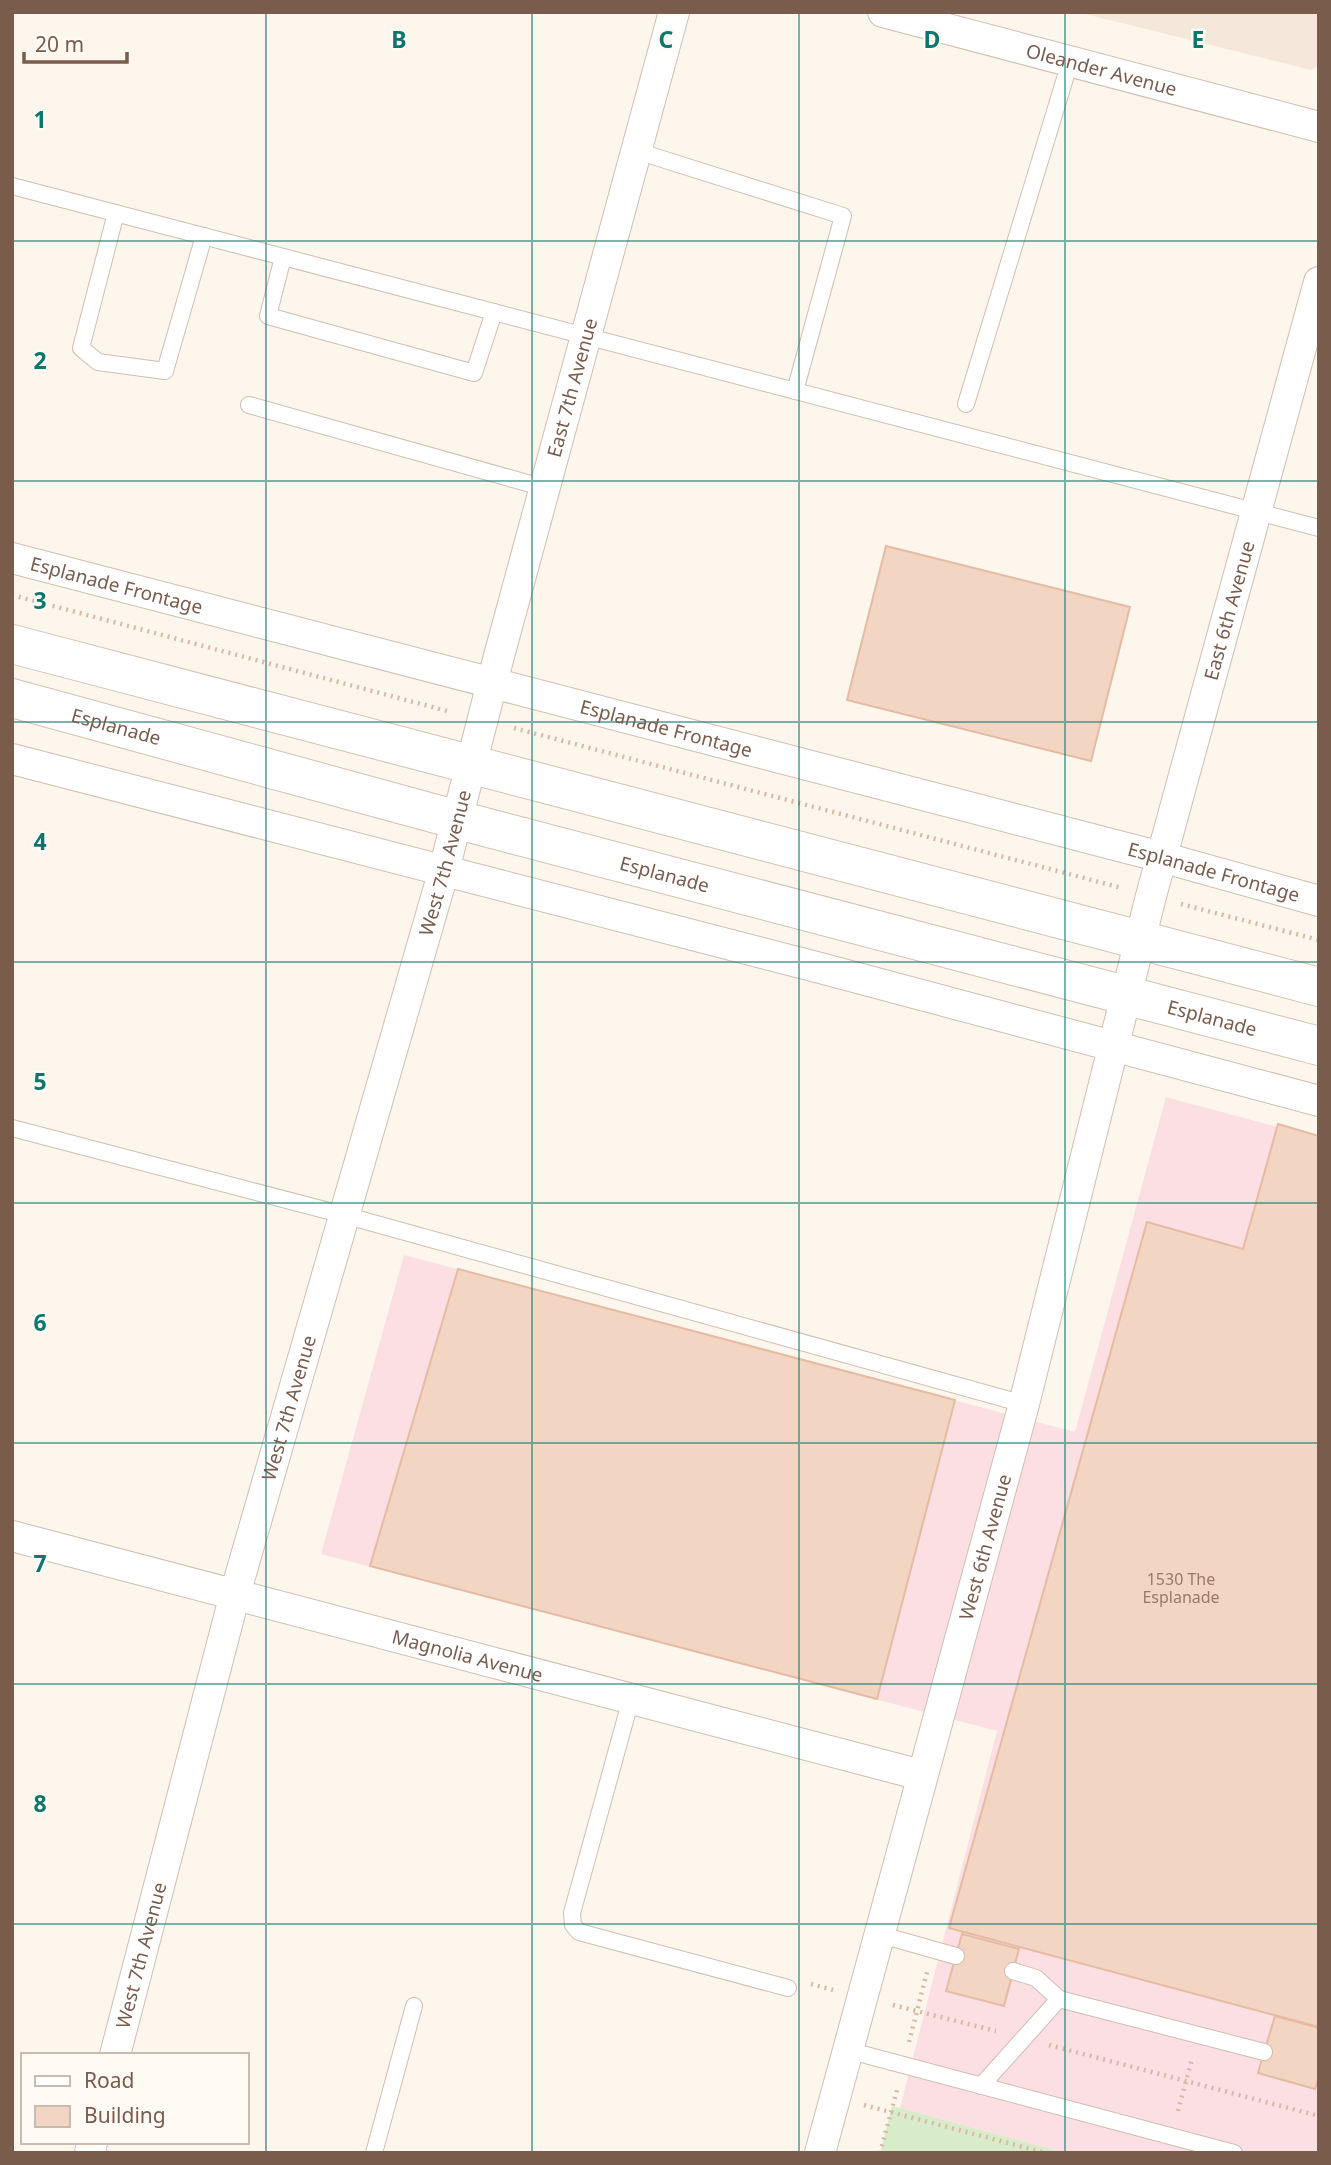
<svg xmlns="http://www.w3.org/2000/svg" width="1331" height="2165" font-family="'Noto Sans',sans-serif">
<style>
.residential{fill:#f5e8da}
.medical{fill:#fbdfe3}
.green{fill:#d8ecc9}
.building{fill:#f3d5c3;stroke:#e6bba3;stroke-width:2}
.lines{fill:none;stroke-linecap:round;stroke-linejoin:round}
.lane-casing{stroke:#d1beb0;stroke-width:18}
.street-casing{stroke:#d1beb0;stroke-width:32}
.secondary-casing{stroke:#d6c0b0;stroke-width:40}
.path{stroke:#d9b8a5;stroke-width:4.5;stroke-dasharray:2 5;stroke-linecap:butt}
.lane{stroke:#fff;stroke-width:16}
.street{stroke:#fff;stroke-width:30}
.secondary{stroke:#fff;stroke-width:38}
.grid{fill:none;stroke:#0f766e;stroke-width:2;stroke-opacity:0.55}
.labels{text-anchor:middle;stroke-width:5;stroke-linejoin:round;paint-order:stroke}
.number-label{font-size:16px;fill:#987a6a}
.street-label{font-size:19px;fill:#7a5c4d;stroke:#fffaf3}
.grid-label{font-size:23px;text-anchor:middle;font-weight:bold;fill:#0f766e;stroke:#fffaf3;stroke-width:5;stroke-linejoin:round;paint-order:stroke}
</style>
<rect width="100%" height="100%" fill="#fdf6ec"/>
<path class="residential" d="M1077,12H1319V66L1311,70Z"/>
<path class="medical" d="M1166,1097L1319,1138V2153H1066L900,2108L997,1731L321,1554L404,1255L1075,1432Z"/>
<path class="green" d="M892,2106L900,2108L1066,2153H880Z"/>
<g class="building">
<path d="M886,546L1130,607L1091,761L847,700Z"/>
<path d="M1278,1124L1319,1136V2027L949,1928L1147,1222L1243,1249Z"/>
<path d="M458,1269L955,1400L877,1699L370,1566Z"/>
<path d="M962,1934L1019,1949L1004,2006L946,1991Z"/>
<path d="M1275,2016L1319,2028V2077L1315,2089L1258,2073Z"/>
</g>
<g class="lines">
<g class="lane-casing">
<g id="lane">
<path d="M637,151L843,216L795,391"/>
<path d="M12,186L1319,528"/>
<path d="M116,213L81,348L98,362L165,371L204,236"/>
<path d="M283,257L268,316L474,373L494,312"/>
<path d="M966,404L1070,62"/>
<path d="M249,405L545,488"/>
<path d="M12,1128L344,1215L1024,1404"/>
<path d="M631,1699L572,1913L573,1925L579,1932L788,1988"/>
<path d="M878,1934L956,1956"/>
<path d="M1013,1971L1036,1978L1059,1999"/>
<path d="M847,2050L1234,2153"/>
<path d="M981,2086L1059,1999L1264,2052"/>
<path d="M374,2153L414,2006"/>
</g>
</g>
<g class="street-casing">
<g id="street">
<path id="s1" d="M883,12L1319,127"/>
<path id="s2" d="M12,558L1161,857L1319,901"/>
<path d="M12,759L824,969L1319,1101"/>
<path id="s3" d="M12,1536L921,1775"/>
<path id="s4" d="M115,2055L235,1594L444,870L499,656L674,12"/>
<path d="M90,2153L92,2142"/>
<path id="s5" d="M820,2153L1024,1404L1151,896L1319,282"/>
</g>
</g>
<g class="secondary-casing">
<g id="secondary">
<path d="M12,644L1319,987"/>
<path id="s6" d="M12,698L458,820L1319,1046"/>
</g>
</g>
<g class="path">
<path d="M12,595L451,712"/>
<path d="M514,728L1122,888"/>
<path d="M1181,904L1319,940"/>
<path d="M811,1984L833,1990"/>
<path d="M893,2005L996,2031"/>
<path d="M909,2042L927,1972"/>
<path d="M1049,2045L1319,2116"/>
<path d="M864,2105L1046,2153"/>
<path d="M1178,2111L1192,2059"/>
<path d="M880,2153L897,2090"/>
</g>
<use href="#lane" class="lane"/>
<use href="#street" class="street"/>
<use href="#secondary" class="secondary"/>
</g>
<path class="grid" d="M266,12V2153M532,12V2153M799,12V2153M1065,12V2153M12,241H1319M12,481H1319M12,722H1319M12,962H1319M12,1203H1319M12,1443H1319M12,1684H1319M12,1924H1319"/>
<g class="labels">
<g class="number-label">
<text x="1181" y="1585">1530 The<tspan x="1181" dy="18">Esplanade</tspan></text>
</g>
<g class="street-label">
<text dy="7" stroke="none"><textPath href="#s1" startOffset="226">Oleander Avenue</textPath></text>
<text dy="7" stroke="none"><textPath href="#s4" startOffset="1729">East 7th Avenue</textPath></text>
<text dy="7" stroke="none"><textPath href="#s2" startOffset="108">Esplanade Frontage</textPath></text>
<text dy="7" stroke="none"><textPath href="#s5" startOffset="1596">East 6th Avenue</textPath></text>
<text dy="7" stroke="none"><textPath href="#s6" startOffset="108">Esplanade</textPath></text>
<text dy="7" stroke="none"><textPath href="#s2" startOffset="676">Esplanade Frontage</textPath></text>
<text dy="7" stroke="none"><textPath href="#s4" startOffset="1237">West 7th Avenue</textPath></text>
<text dy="7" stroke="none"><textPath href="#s2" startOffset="1242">Esplanade Frontage</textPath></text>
<text dy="7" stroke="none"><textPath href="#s6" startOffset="676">Esplanade</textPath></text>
<text dy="7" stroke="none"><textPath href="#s6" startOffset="1242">Esplanade</textPath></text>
<text dy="7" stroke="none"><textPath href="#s4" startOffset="670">West 7th Avenue</textPath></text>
<text dy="7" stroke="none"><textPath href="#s5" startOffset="628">West 6th Avenue</textPath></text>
<text dy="7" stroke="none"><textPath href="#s3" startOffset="471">Magnolia Avenue</textPath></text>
<text dy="7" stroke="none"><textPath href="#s4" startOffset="103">West 7th Avenue</textPath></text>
</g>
</g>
<g class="grid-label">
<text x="399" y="48">B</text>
<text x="666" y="48">C</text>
<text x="932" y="48">D</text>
<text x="1198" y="48">E</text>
<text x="40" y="128">1</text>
<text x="40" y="369">2</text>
<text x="40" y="609">3</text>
<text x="40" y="850">4</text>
<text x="40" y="1090">5</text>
<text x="40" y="1331">6</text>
<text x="40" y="1572">7</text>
<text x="40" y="1812">8</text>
</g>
<rect width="1331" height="2165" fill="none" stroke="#7a5c4d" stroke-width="28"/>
<rect x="21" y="2053" width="228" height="91" fill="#fffaf3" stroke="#cabbb1" stroke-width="2"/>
<rect x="35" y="2076" width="35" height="10" fill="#ffffff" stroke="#cabbb1" stroke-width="2"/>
<text x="84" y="2088" font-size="21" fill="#7a5c4d">Road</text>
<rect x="35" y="2106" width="35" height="21" fill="#f3d5c3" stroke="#cabbb1" stroke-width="2"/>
<text x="84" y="2123" font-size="21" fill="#7a5c4d">Building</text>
<path d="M24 52v10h103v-10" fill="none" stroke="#7a5c4d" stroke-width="3.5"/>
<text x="35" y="52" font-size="21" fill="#7a5c4d" stroke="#fffaf3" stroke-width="5" paint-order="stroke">20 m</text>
</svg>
